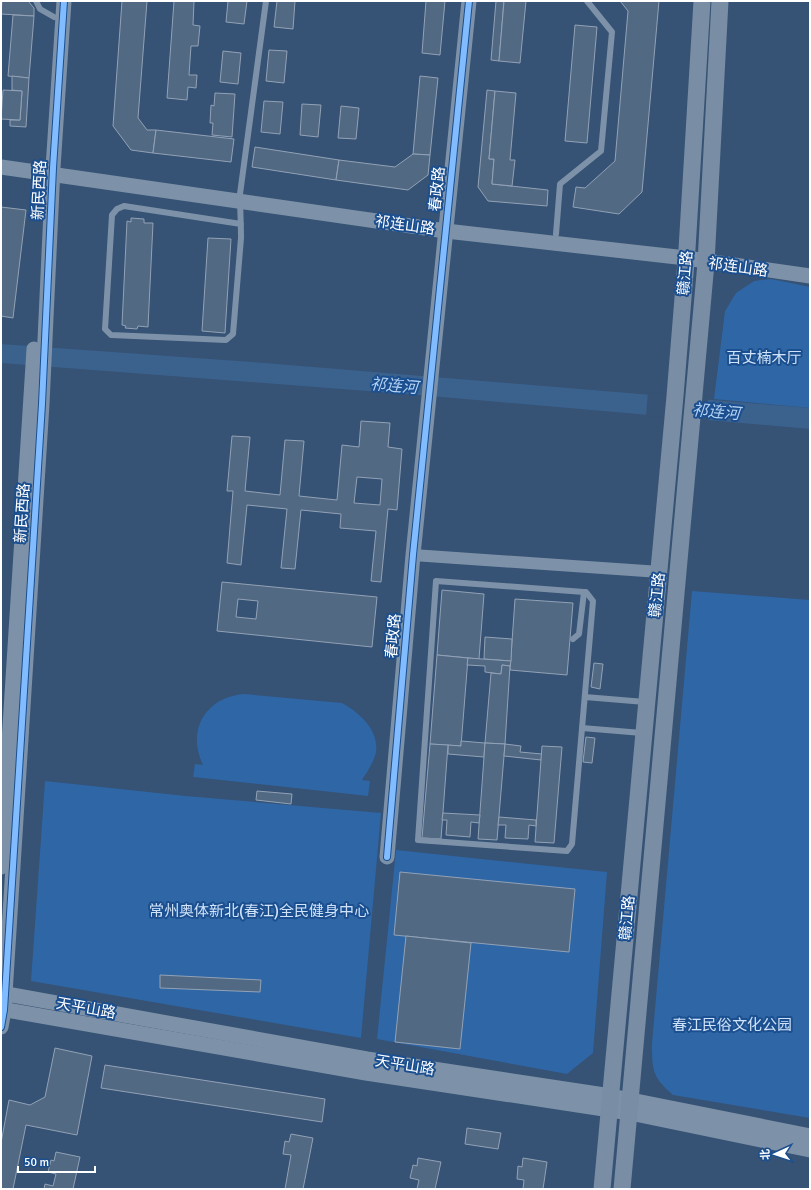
<svg xmlns="http://www.w3.org/2000/svg" width="811" height="1190" font-family="Signika,'Noto Sans SC',sans-serif">
<style>
.green{fill:#2f66a5}
.water{fill:#3b618d}
.pier{fill:#365274}
.building{fill:#526984;stroke:#92a2b6;fill-rule:evenodd}
.lines{fill:none;stroke-linecap:round;stroke-linejoin:round}
.service{stroke:#7d92a8;stroke-width:6}
.minor{stroke:#7d92a8;stroke-width:12}
.tertiary{stroke:#7d92a8;stroke-width:15}
.secondary{stroke:#798da4;stroke-width:17}
.cycleway-casing{stroke:#1b4f8f;stroke-width:8}
.cycleway{stroke:#80bcff;stroke-width:6}
.labels{text-anchor:middle;stroke-width:4;stroke-linejoin:round;paint-order:stroke}
.street-label{font-size:15px;fill:#fff;stroke:#1b4f8f}
.park-label{font-size:15px;fill:#cfe3fa;stroke:#1b4f8f}
.water-label{font-size:16px;font-style:italic;fill:#b5d3f5;stroke:#1b4f8f}
</style>
<rect width="100%" height="100%" fill="#365274"/>
<g class="green">
<path d="M771,279L810,287V408L714,399L725,311L736,293L754,281Z"/>
<path d="M692,591L810,600V1118L673,1095C652,1077 652,1070 652,1043Z"/>
<path d="M244,694L342,703C360,713 379,730 376,752C374,762 367,772 362,780L370,781L368,796L193,777L195,764L203,765C186,730 206,697 244,694Z"/>
<path d="M45,781L186,796L381,813L361,1038L31,981Z"/>
<path d="M396,850L607,872L593,1053L567,1074L377,1039Z"/>
</g>
<path class="water" d="M1,344L265,363L810,408V429L419,395L1,363Z"/>
<path class="pier" d="M648,392L708,396L707,421L646,416Z"/>
<g class="building">
<path d="M2,1H28L34,8V16L1,14Z"/>
<path d="M122,1H147L138,118L147,130H156L153,153L131,150L113,126Z"/>
<path d="M174,1H194L193,25L200,26L198,46H191L189,75H197L196,88L188,87L187,100L167,98Z"/>
<path d="M228,1H247L244,24L226,22Z"/>
<path d="M277,1H295L293,29L274,27Z"/>
<path d="M426,1H445L440,55L422,53Z"/>
<path d="M496,1H504L499,61L491,60Z"/>
<path d="M504,1H526L520,63L499,61Z"/>
<path d="M620,1H659L642,192L619,214L573,207L576,187L585,188L615,161L628,11Z"/>
<path d="M13,15L34,16L29,78L8,76Z"/>
<path d="M575,25L597,27L587,143L565,141Z"/>
<path d="M269,50L287,51L284,83L266,81Z"/>
<path d="M223,51L241,53L238,84L220,82Z"/>
<path d="M12,76L29,78L26,127L10,126V120H20L22,91L12,90Z"/>
<path d="M420,76L438,78L430,155L413,154Z"/>
<path d="M3,90L22,91L20,120L1,119Z"/>
<path d="M487,90L495,91L489,159H494L492,184L548,190L547,206L488,201L478,187Z"/>
<path d="M495,91L516,93L510,160H515L512,186L492,184L494,159H489Z"/>
<path d="M215,93L235,94L232,137L212,135L213,123H210L211,105L214,106Z"/>
<path d="M264,101L283,102L280,134L261,132Z"/>
<path d="M302,104L321,105L318,137L300,135Z"/>
<path d="M341,106L359,108L356,139L338,138Z"/>
<path d="M156,130L234,139L231,162L153,153Z"/>
<path d="M255,147L339,160L336,180L252,167Z"/>
<path d="M413,154L430,155L428,175L408,190L336,180L339,160L395,167Z"/>
<path d="M1,207L26,210L13,318L1,316Z"/>
<path d="M131,218L144,219V223H153L148,327L138,326L137,329L125,328L126,326L122,325L127,221L131,222Z"/>
<path d="M208,238L231,239L225,333L202,331Z"/>
<path d="M361,421L390,423L388,447L402,449L397,510L388,509L381,582L371,581L376,531L340,528L341,514L301,510L295,569L281,568L287,509L247,505L241,565L227,563L233,491H227L232,436L250,437L245,491L280,495L285,440L304,441L299,496L337,500L342,445L359,447ZM357,477L382,479L380,505L354,503Z"/>
<path d="M222,582L377,597L372,647L217,631ZM238,599L258,601L256,619L236,617Z"/>
<path d="M442,590L484,594L479,659L437,655Z"/>
<path d="M515,599L573,603L567,675L510,670Z"/>
<path d="M485,637L512,639L511,661L484,659Z"/>
<path d="M437,655L468,658L461,746L430,744Z"/>
<path d="M468,658L511,661L510,666L502,665L501,674L485,672V666L467,665Z"/>
<path d="M594,663L603,664L600,689L591,687Z"/>
<path d="M502,665L510,666L505,744L485,743L491,673L501,674Z"/>
<path d="M586,737L595,738L592,763L583,762Z"/>
<path d="M461,741L485,743L484,757L448,754V745L461,746Z"/>
<path d="M485,743L505,744L497,840L478,839Z"/>
<path d="M430,744L448,745L441,839L422,838Z"/>
<path d="M505,744L521,746L520,752L542,754L541,760L504,756Z"/>
<path d="M542,746L562,747L554,843L535,842Z"/>
<path d="M257,791L292,794L291,804L256,800Z"/>
<path d="M443,813L480,815L479,823L471,822L470,837L446,835L447,820H442Z"/>
<path d="M499,817L536,820V826L529,825L528,839L505,838L506,825H498Z"/>
<path d="M400,872L575,889L569,952L394,935Z"/>
<path d="M406,936L471,943L460,1049L395,1042Z"/>
<path d="M160,975L261,980L260,992L160,988Z"/>
<path d="M55,1048L92,1056L77,1135L26,1125L13,1189H1V1143L9,1100L30,1105L45,1097Z"/>
<path d="M105,1065L325,1099L322,1122L101,1088Z"/>
<path d="M467,1128L501,1133L498,1149L465,1144Z"/>
<path d="M291,1134L313,1138L303,1189H285L291,1155L283,1154L285,1141L289,1142Z"/>
<path d="M56,1152L80,1157L73,1189H44L45,1184L53,1186L56,1174L48,1172L51,1160L54,1161Z"/>
<path d="M418,1158L441,1162L435,1189H417L419,1180L410,1178L413,1165L417,1166Z"/>
<path d="M523,1158L547,1162L543,1189H523L524,1180L517,1179L518,1166L522,1167Z"/>
</g>
<g class="lines">
<g class="service">
<path d="M36,1L40,9L54,17"/>
<path d="M241,224L124,206L117,209L112,215L105,329L111,335L226,340L233,334L241,238C241,223 240,208 240,194L266,1"/>
<path d="M556,234L560,184L601,151L612,32L587,1"/>
<path d="M436,581L584,592H586L593,601L572,844L567,851L418,840Z"/>
<path d="M573,639L579,634L584,592"/>
<path d="M585,697L645,702"/>
<path d="M582,728L642,733"/>
</g>
<path class="minor" d="M413,555L660,572"/>
<g class="tertiary">
<path d="M1,167L446,231L686,258L810,276"/>
<path d="M387,857L413,555L469,1"/>
<path d="M1,867L34,349"/>
<path d="M1,993L367,1059L611,1096L810,1136"/>
<path d="M1,1009L366,1073L630,1113L810,1150"/>
<path d="M1,1027L4,1010L42,404L53,168L64,1"/>
</g>
<g class="secondary">
<path d="M602,1189L675,396L687,249L702,1"/>
<path d="M622,1189L706,263L720,1"/>
</g>
<g class="cycleway-casing">
<g id="cycleway">
<path d="M387,857L413,555L469,1"/>
<path d="M1,1027L4,1010L42,404L53,168L64,1"/>
</g>
</g>
<use href="#cycleway" class="cycleway"/>
</g>
<g class="labels">
<g class="street-label">
<text transform="translate(437 189) rotate(-84)" y="5">春政路</text>
<text transform="translate(39 190) rotate(-87)" y="5">新民西路</text>
<text transform="translate(405 225) rotate(8)" y="5">祁连山路</text>
<text transform="translate(738 267) rotate(8)" y="5">祁连山路</text>
<text transform="translate(685 273) rotate(-85)" y="5">赣江路</text>
<text transform="translate(22 513) rotate(-86)" y="5">新民西路</text>
<text transform="translate(657 595) rotate(-84)" y="5">赣江路</text>
<text transform="translate(393 636) rotate(-85)" y="5">春政路</text>
<text transform="translate(627 918) rotate(-85)" y="5">赣江路</text>
<text transform="translate(86 1008) rotate(10)" y="5">天平山路</text>
<text transform="translate(405 1065) rotate(9)" y="5">天平山路</text>
</g>
<g class="park-label">
<text x="764" y="363">百丈楠木厅</text>
<text x="259" y="916">常州奥体新北(春江)全民健身中心</text>
<text x="732" y="1030">春江民俗文化公园</text>
</g>
<g class="water-label">
<text transform="translate(394 385) rotate(5)" y="6">祁连河</text>
<text transform="translate(716 411) rotate(5)" y="6">祁连河</text>
</g>
</g>
<rect width="811" height="1190" fill="none" stroke="#ffffff" stroke-width="4"/>
<g transform="translate(775 1154) rotate(267)" stroke="#1b4f8f" stroke-width="3" paint-order="stroke">
<path d="M0-3L7 15L0 10L-7 15Z" fill="#ffffff"/>
<text y="-6" font-size="11" font-weight="bold" text-anchor="middle" fill="#ffffff">北</text>
</g>
<path d="M18 1166v6h77v-6" fill="none" stroke="#ffffff" stroke-width="2"/>
<text x="24" y="1166" font-size="12" fill="#ffffff" stroke="#1b4f8f" stroke-width="3" paint-order="stroke">50 m</text>
</svg>
